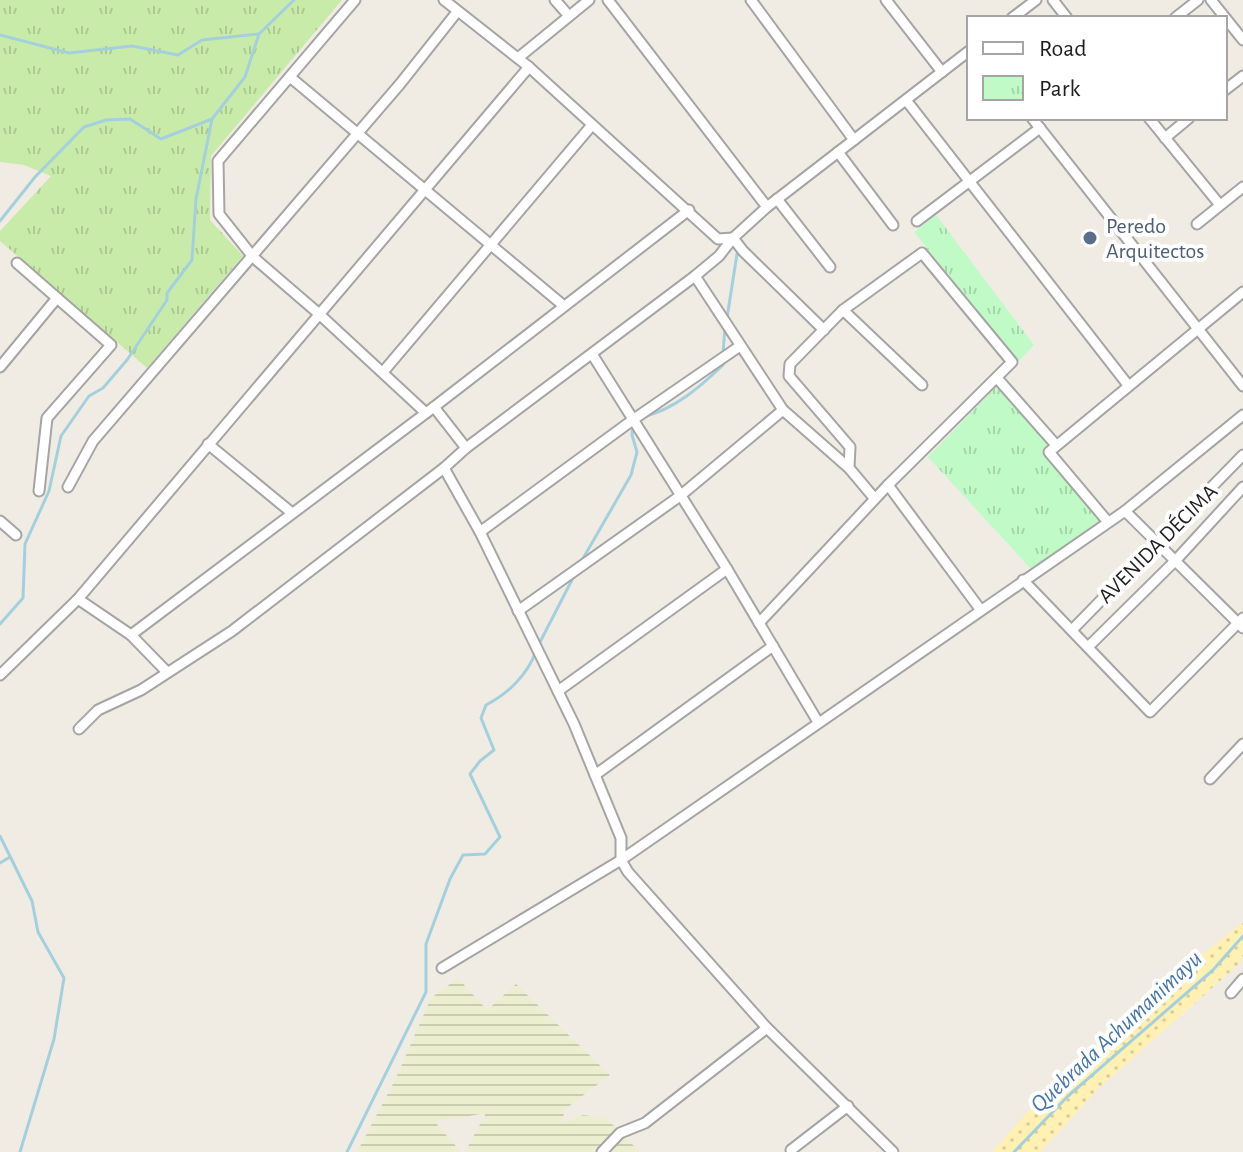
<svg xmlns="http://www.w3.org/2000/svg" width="1243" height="1152" font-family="'Alegreya Sans',sans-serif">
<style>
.farmland{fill:url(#farmland-rules)}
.grass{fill:url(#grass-tufts)}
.sand{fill:url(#sand-dots)}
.park{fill:url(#park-tufts)}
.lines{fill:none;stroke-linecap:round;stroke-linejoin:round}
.stream{stroke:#a4d0de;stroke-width:3}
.street-casing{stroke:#a5a5a5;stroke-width:13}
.street{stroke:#fff;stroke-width:9}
.service-dot{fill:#5c6f8a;stroke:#fff;stroke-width:3}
.labels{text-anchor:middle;stroke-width:8;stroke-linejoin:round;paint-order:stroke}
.service-label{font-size:22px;fill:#4e5e75;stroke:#fff;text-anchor:start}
.street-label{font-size:22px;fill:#1e1e1e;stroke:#fff}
.water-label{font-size:24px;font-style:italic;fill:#4676a8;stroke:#fff}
</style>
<defs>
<pattern id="farmland-rules" width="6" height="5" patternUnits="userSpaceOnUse" patternTransform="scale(2)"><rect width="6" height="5" fill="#ecefcf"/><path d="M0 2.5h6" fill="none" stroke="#caccb1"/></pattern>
<pattern id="grass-tufts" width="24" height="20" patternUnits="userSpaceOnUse" patternTransform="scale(2)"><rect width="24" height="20" fill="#c9eba9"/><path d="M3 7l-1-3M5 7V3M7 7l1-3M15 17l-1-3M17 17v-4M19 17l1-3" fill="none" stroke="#acc991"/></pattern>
<pattern id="sand-dots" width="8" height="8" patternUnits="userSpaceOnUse" patternTransform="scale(2)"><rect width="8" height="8" fill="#fff0b3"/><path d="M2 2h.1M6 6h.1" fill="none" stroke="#dacd9a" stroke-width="1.8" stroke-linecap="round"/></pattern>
<pattern id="park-tufts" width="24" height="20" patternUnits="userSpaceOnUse" patternTransform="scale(2)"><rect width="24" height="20" fill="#c0fac6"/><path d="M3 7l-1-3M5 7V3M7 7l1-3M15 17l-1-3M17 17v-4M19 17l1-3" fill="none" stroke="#a5d6aa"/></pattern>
</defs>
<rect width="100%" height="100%" fill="#f0ece4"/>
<path class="farmland" d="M458,978L487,1010L516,984L610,1075L564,1110L563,1123L583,1115L606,1118L640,1152H465L486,1113L435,1122L461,1152H357L395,1080L431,998Z"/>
<path class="grass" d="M0,0H342L211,156L210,220L243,256L147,368L0,241V231L51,176L24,165L0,162Z"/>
<path class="sand" d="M1243,922V956L1239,964L1100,1087L1045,1147L1039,1152H992L1039,1099L1087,1052L1165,992L1197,959Z"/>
<g class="park">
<path d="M936,215L1034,345L1018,362L914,232Z"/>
<path d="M998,385L1048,443L1042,449L1099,521L1031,569L928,457Z"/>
</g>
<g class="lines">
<g class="stream">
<path d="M0,35L69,53L132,46L178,55L202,40L259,34"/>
<path d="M0,221L35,177L84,127L106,120L130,119L161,139L212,119"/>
<path d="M727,318L737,254"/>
<path d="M723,354L725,326"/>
<path d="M643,417C675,409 700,387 723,365V361"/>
<path d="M581,562L631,475L637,452L632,435L633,425"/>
<path d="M0,624L23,598L25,544L49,491L61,436L89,396L103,388L127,360L167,300V293L192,260L196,199L212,119L245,77L259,34L294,0"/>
<path d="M539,644L574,576"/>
<path d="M0,836L32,901L38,932L64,978L54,1039L20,1152"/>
<path d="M0,863L10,857"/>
<path d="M347,1152L426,992V944L450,879L463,855L485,854L500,837L470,774L480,761L494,750L481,718L486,705C508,694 528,674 536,651"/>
<path d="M1014,1152L1068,1096L1213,970L1243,936"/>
</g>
<g class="street-casing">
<g id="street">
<path d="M355,0L218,161L219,214L253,257L318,313L426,413"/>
<path d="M444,0L529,67L718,239L733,238"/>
<path d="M555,0L569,16"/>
<path d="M608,0L767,207"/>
<path d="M751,0L854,140"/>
<path d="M886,0L942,72"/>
<path d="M1053,0L1067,18"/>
<path d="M1211,0L1243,40"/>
<path d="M1012,18L1036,0"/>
<path d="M1175,18L1198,0"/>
<path d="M518,58L589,0"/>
<path d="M290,77L564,306"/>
<path d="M1225,90L1243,76"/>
<path d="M906,100L1128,385"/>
<path d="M1032,118L1243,386"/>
<path d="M1149,118L1220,205"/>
<path d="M1165,138L1189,118"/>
<path d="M838,152L893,225"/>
<path d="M777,199L830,267"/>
<path d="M917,221L1040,128"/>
<path d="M1197,224L1243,187"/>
<path d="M733,238L743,251L824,330"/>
<path d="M17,263L111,345L47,418L39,491"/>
<path d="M695,276L783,410L849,468"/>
<path d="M843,310L922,385"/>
<path d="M592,354L727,569L818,722"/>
<path d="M0,367L57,298"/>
<path d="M383,372L592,125"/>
<path d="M997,378L1056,445"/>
<path d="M434,407L466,448"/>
<path d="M208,444L292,513"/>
<path d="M444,468L480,532L574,724L621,838V860L628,872L767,1028L893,1152"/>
<path d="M888,485L980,609"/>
<path d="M68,487L93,441L400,84L457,12"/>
<path d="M1125,511L1243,628"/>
<path d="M0,521L16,535"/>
<path d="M1108,522L1049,452L1243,292"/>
<path d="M480,532L634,419L740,346"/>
<path d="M1023,580L1150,712L1243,618"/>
<path d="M78,599L131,635L166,671"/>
<path d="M518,611L680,496L783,410"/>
<path d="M759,623L888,485L1012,362L922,253L843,310L790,364L789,376L850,447L849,468L875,499"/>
<path d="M1072,630L1243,455"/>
<path d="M131,635L434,407L689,210"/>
<path d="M1088,647L1176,560L1243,487"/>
<path d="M0,675L78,599L529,67"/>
<path d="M558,691L727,569"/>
<path d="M79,729L98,710L141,690L232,631L444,468L466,448L695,276L719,256L733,238L767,207L969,51"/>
<path d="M595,775L773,646"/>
<path d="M1210,779L1243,744"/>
<path d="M442,968L621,860L1125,511L1243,415"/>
<path d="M1231,993L1243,979"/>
<path d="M791,1150L848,1106"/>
<path d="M602,1152L620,1133L645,1123L767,1028"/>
</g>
</g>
<use href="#street" class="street"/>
</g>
<circle class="service-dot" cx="1090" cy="238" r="8"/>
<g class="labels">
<g class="service-label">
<text x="1106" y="233">Peredo<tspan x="1106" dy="25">Arquitectos</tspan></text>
</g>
<g class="street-label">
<text transform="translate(1157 543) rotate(-45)" y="8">AVENIDA DÉCIMA</text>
</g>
<g class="water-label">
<text transform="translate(1116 1031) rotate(-43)" y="8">Quebrada Achumanimayu</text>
</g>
</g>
<rect x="967" y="16" width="260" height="104" fill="#ffffff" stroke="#a5a5a5" stroke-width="2"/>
<rect x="983" y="42" width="40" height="12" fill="#ffffff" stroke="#a5a5a5" stroke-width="2"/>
<text x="1039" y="56" font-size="24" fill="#1e1e1e">Road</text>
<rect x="983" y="76" width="40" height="24" fill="url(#park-tufts)" stroke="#a5a5a5" stroke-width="2"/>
<text x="1039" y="96" font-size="24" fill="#1e1e1e">Park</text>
</svg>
